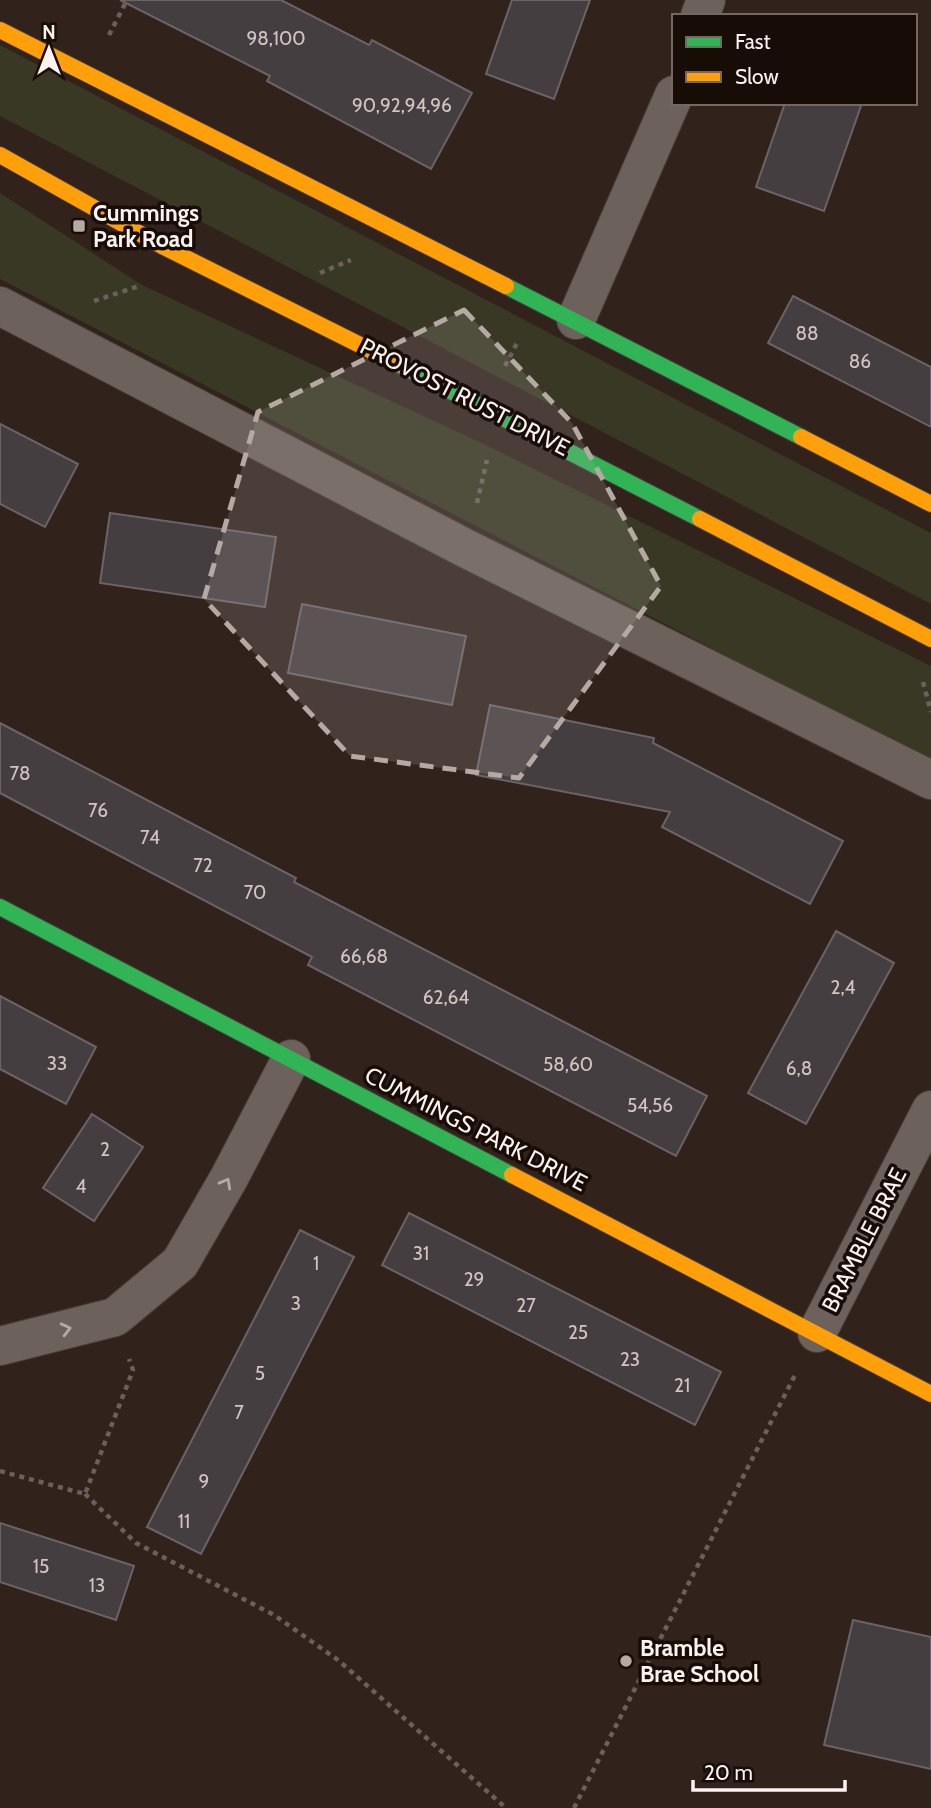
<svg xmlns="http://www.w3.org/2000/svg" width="931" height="1808" font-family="Cabin,sans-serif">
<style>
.green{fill:#383824}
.building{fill:#453e40;stroke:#6b6367;stroke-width:2}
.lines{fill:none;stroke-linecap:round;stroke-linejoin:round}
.street-casing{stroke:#4a3e3a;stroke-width:40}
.fast-casing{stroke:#4a3e3a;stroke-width:18}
.slow-casing{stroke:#4a3e3a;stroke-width:18}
.path{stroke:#6c605c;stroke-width:4.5;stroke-dasharray:5 5;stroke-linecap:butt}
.street{stroke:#6d615c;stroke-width:38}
.fast{stroke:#30b455;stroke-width:16}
.slow{stroke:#ff9f0a;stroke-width:16}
.oneway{stroke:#b6aaa5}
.marked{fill:#b6a9a4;fill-opacity:0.2;stroke:#b6a9a4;stroke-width:5;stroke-dasharray:14 9;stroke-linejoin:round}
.poi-dot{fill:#b6a9a4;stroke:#180c07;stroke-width:2.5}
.labels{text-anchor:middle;stroke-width:7;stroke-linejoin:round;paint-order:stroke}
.number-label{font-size:19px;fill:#d0c5c2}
.poi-label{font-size:23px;font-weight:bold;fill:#fef2ee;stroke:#180c07;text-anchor:start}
.street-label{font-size:23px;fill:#fef2ee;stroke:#180c07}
</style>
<rect width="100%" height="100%" fill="#31221c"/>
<g class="green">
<path d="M0,45L931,533V604L0,116Z"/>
<path d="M0,193L142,285L490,447L931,666V762L0,279Z"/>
</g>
<g class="building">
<path d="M120,0H281L369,45L372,40L472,93L431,169L267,81L270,76Z"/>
<path d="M512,0H590L554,99L486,74Z"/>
<path d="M785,103H862L824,211L756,187Z"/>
<path d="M793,296L931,367V427L768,343Z"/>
<path d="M0,424L78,464L45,527L0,504Z"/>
<path d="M110,513L276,537L265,607L100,583Z"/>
<path d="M302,604L466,636L452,705L288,673Z"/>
<path d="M490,705L654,738L653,743L843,841L810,904L662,827L670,812L476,775Z"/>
<path d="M0,723L296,878L294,882L707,1096L676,1156L308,965L312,957L0,793Z"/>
<path d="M836,931L894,963L806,1124L748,1093Z"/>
<path d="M0,996L96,1047L66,1104L0,1069Z"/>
<path d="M92,1114L143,1147L94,1221L43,1188Z"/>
<path d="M409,1213L721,1372L695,1425L382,1265Z"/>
<path d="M300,1230L354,1257L201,1554L147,1527Z"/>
<path d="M0,1523L134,1566L116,1620L0,1582Z"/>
<path d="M853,1620L931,1637V1769L824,1745Z"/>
</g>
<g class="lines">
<g class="street-casing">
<g id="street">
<path d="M700,16L706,0"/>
<path d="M0,306L467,549L931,780"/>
<path d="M576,320L674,95"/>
<path d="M817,1333L931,1110"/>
<path d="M0,1346L115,1317L180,1263L229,1178L291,1059"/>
</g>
</g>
<g class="fast-casing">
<g id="fast">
<path d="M506,286L801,437"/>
<path d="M398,364L700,519"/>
<path d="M0,907L512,1175"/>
</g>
</g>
<g class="slow-casing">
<g id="slow">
<path d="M0,30L506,286"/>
<path d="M0,155L162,246L398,364"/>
<path d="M801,437L931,504"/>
<path d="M700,519L931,639"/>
<path d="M512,1175L931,1394"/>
</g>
</g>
<g class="path">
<path d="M109,35L127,0"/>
<path d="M320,273L351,260"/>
<path d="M94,301L139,286"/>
<path d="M505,366L517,343"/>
<path d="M477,503L487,460"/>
<path d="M923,682L931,712"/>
<path d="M0,1471L85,1494L133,1370L129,1359"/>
<path d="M85,1494L136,1543L274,1615L338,1660L506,1808"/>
<path d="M574,1808L795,1375"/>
</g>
<use href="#street" class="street"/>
<use href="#fast" class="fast"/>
<use href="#slow" class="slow"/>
</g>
<defs><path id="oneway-chevron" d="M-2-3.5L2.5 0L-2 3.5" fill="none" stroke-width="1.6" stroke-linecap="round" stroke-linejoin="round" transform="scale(1.75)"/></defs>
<g class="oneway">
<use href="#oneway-chevron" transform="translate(226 1183) rotate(-61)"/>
<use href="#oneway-chevron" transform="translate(66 1329) rotate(-14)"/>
</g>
<path class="marked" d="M464,310L572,423L661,586L519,778L350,756L204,599L258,412Z"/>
<g class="poi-dot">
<rect x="72" y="219" width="14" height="14" rx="3.5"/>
<circle cx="626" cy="1661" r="7"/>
</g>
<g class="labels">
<g class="number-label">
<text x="276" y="45">98,100</text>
<text x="402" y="112">90,92,94,96</text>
<text x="807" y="340">88</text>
<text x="860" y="368">86</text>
<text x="20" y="780">78</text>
<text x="98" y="817">76</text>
<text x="150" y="844">74</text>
<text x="203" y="872">72</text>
<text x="255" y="899">70</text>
<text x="364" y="963">66,68</text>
<text x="843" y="994">2,4</text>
<text x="446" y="1004">62,64</text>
<text x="57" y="1070">33</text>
<text x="568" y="1071">58,60</text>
<text x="799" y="1075">6,8</text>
<text x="650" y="1112">54,56</text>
<text x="105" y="1156">2</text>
<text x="81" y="1193">4</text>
<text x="421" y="1260">31</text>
<text x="316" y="1270">1</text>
<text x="474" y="1286">29</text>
<text x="296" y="1310">3</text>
<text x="526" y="1312">27</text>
<text x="578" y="1339">25</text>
<text x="630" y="1366">23</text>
<text x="260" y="1380">5</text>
<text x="682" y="1392">21</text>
<text x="239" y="1419">7</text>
<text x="204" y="1488">9</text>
<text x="184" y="1528">11</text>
<text x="41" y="1573">15</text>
<text x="97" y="1592">13</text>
</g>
<g class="poi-label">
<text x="93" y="221">Cummings<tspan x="93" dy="26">Park Road</tspan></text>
<text x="640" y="1656">Bramble<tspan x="640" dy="26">Brae School</tspan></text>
</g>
<g class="street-label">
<text transform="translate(465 397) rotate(27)" y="8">PROVOST RUST DRIVE</text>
<text transform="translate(476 1129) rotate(27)" y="8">CUMMINGS PARK DRIVE</text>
<text transform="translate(864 1240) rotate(-63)" y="8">BRAMBLE BRAE</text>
</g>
</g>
<rect x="672" y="14" width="245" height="91" fill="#180c07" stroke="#746863" stroke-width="2"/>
<rect x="686" y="37" width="35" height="10" fill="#30b455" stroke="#746863" stroke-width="2"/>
<text x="735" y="49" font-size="21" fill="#fef2ee">Fast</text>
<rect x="686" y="72" width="35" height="10" fill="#ff9f0a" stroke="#746863" stroke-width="2"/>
<text x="735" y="84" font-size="21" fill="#fef2ee">Slow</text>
<g transform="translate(49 49)" stroke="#180c07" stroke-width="5" paint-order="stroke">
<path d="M0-5L12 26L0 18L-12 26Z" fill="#fef2ee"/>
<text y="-10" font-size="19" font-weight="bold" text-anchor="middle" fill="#fef2ee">N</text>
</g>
<path d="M693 1780v10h152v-10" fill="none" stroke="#fef2ee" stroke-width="3.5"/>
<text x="704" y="1780" font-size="21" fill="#fef2ee" stroke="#180c07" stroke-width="5" paint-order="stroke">20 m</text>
</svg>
